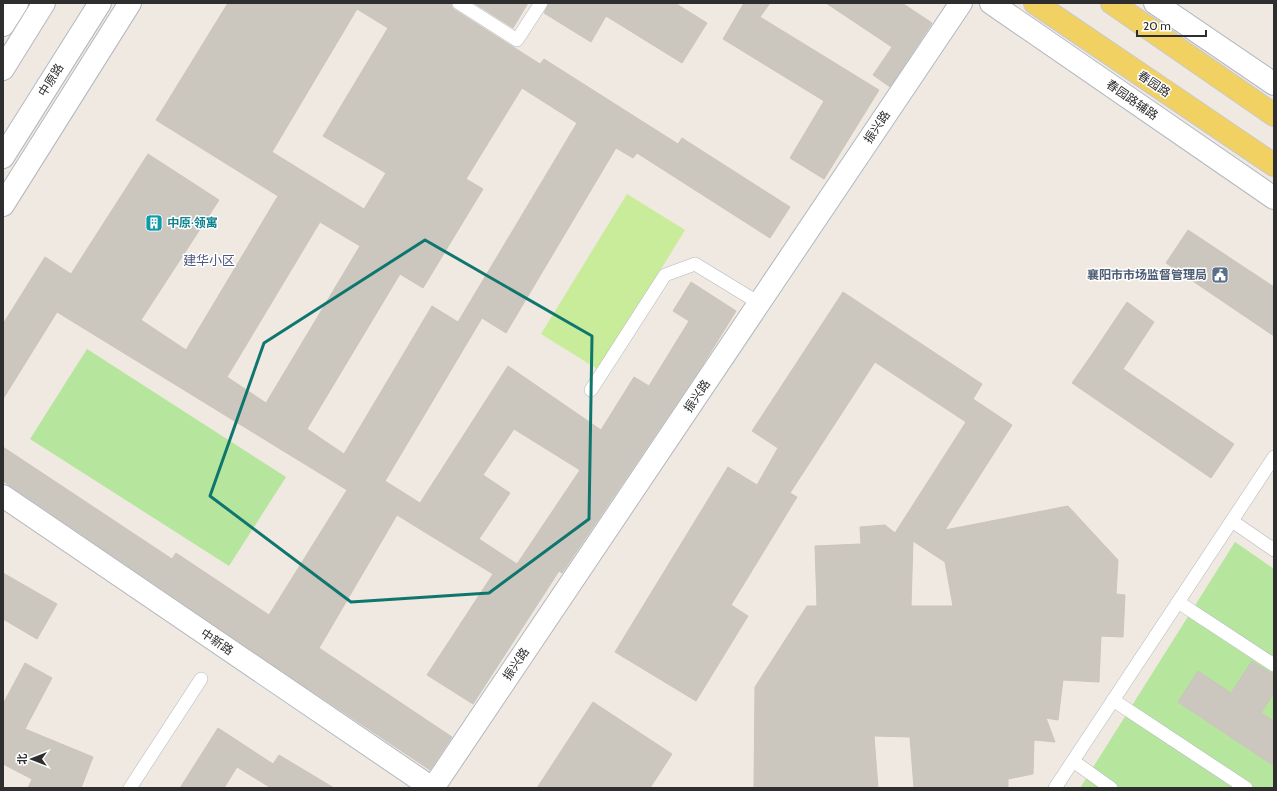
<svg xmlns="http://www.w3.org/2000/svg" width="1277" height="791" font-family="Cabin,'Noto Sans SC',sans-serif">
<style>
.green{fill:#b6e59e}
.pitch{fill:#c9ec9a}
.building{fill:#cbc7bf;stroke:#cbc5ba;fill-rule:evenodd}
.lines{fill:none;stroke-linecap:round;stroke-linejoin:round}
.service-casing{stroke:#b4b7c1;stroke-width:14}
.minor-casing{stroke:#b4b7c1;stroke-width:24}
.tertiary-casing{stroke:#b4b7c1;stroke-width:24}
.secondary-casing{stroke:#b4b7c1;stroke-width:24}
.primary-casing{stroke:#c9c9c9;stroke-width:24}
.service{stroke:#fff;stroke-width:13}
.minor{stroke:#fff;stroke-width:22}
.tertiary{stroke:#fff;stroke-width:22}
.secondary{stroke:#fff;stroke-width:22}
.primary{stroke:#f2d163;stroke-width:22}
.marked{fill:none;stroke:#0f766e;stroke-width:3;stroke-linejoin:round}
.labels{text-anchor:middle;stroke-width:3;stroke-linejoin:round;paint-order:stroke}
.street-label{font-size:12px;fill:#2e2e2e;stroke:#fff}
.culture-label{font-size:12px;font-weight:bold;fill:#0d838f;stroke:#fff;text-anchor:start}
.service-label{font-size:12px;font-weight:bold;fill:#4e5e75;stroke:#fff;text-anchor:end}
.neighbourhood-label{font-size:13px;fill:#4d5680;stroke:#fff}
</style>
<rect width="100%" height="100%" fill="#efe9e1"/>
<g class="green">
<path d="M87,349L286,477L229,566L30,439Z"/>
<path d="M1235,542L1274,569V788H1080Z"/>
</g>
<path class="pitch" d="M627,194L685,230L599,370L541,334Z"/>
<g class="building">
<path d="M228,3H451L452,7L455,10L540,64L544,59L678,144L682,138L790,207L770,238L637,153L633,158L616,148L506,333L482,318L385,481L420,503L508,366L601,430L634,377L649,386L689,321L673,311L691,282L736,311L702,366L562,573L559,571L473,704L427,675L493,574L397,515L319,648L452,737L430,770L280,670L3,481V447L172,559L176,553L269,615L347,490L57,312L3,399V324L45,257L71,274L148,154L219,200L141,320L186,350L278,196L156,120ZM357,9L388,28L323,136L386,173L364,209L272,152ZM522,88L577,123L458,322L432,306L344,454L307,429L400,274L423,288L483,189L466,179ZM320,222L360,246L266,403L227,377ZM514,429L580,470L517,564L479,539L510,493L483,475Z"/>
<path d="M474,3H528L513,28Z"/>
<path d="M549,3H675L707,23L682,63L606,16L591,42L544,13Z"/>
<path d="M744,3H770L760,17L879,90L824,179L790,158L824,101L723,39Z"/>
<path d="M826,3H902L932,23L890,87L873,75L892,47Z"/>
<path d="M1188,230L1274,287V336L1166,263Z"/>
<path d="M843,292L982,384L973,399L1012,425L945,530L1068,506L1118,560L1116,594L1125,595L1123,637L1101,636L1099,682L1063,680L1058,720L1046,718L1055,742L1034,740L1033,774L1008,779V788H914L910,737L874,736L878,788H754L755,687L807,606H817L815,546L861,544L860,527L885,525L895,533L966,422L875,362L790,493L797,497L731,605L748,616L696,701L615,652L728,467L757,485L778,448L752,431ZM913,541L945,562L953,606H911Z"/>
<path d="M1127,302L1154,322L1123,369L1234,444L1211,478L1072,383L1095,350Z"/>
<path d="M3,573L57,604L37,639L3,619Z"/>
<path d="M1252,661L1274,675V693L1261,713L1274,721V766L1178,702L1198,671L1231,693Z"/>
<path d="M25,663L52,678L25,729L93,757L81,788H28L32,779L3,764V704Z"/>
<path d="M593,702L672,754L650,788H537Z"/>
<path d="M218,728L273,764L279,755L334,788H271L237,767L224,788H180Z"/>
</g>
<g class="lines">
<g class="service-casing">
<g id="service">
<path d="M459,3L517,40L541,3"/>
<path d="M591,390L665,275L695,264L759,303"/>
<path d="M1232,521L1274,550"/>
<path d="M1178,602L1274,665"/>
<path d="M1113,700L1246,788"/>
<path d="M1073,761L1111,788"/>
<path d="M130,788L201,679"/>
<path d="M1055,788L1274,457"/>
</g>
</g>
<g class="minor-casing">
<g id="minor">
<path d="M3,496L432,788"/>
<path d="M433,788L961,3"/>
</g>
</g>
<g class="tertiary-casing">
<g id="tertiary">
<path d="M991,3L1274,198"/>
<path d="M1155,3L1274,84"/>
<path d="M3,25L17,3"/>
<path d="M3,205L130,3"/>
</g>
</g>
<g class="secondary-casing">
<g id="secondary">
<path d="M3,69L44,3"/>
<path d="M3,157L100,3"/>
</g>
</g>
<g class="primary-casing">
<g id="primary">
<path d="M1035,3L1274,165"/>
<path d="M1112,3L1274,115"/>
</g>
</g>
<use href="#service" class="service"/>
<use href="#minor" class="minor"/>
<use href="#tertiary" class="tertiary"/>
<use href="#secondary" class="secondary"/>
<use href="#primary" class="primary"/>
</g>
<path class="marked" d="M425,240L592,336L589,519L489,593L351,602L210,496L264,343Z"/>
<defs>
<g id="building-square" transform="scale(0.9)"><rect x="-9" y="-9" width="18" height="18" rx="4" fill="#0f9aa8" stroke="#fff"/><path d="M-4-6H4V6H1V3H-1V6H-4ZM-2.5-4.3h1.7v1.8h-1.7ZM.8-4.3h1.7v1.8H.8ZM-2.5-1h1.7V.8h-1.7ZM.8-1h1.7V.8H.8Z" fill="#fff"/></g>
<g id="civic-square" transform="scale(0.9)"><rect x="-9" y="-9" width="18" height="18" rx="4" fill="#5c6f8a" stroke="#fff"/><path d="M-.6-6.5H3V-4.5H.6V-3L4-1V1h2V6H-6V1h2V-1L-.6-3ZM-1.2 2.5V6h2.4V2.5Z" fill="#fff"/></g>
</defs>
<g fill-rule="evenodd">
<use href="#building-square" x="154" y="223"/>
<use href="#civic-square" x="1220" y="275"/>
</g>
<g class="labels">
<g class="street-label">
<text transform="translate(51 80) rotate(-58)" y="4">中原路</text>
<text transform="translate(1154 84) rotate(34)" y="4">春园路</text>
<text transform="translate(1132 100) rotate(35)" y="4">春园路辅路</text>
<text transform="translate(877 127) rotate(-56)" y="4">振兴路</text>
<text transform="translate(697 396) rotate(-56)" y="4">振兴路</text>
<text transform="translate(217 642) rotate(34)" y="4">中新路</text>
<text transform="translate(516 664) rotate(-56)" y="4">振兴路</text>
</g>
<g class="culture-label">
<text x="167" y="227">中原·领寓</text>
</g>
<g class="service-label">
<text x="1207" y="279">襄阳市市场监督管理局</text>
</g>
<g class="neighbourhood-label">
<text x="209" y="265">建华小区</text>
</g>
</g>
<rect width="1277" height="791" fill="none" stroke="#2e2e2e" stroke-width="8"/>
<g transform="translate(32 759) rotate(270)" stroke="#ffffff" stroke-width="3" paint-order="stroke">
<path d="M0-3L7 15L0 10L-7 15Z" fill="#2e2e2e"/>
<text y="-6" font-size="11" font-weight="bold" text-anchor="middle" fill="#2e2e2e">北</text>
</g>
<path d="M1137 30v6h69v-6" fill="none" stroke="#2e2e2e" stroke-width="2"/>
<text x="1143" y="30" font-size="12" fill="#2e2e2e" stroke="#ffffff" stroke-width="3" paint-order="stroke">20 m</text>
</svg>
